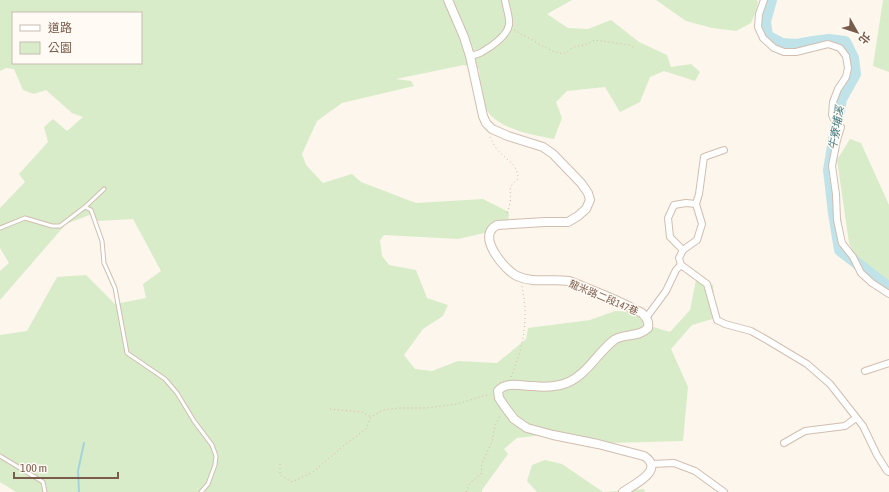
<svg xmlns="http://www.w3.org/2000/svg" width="889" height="492" font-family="'Asap Condensed','Noto Sans TC',sans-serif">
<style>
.green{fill:#d8ecc9;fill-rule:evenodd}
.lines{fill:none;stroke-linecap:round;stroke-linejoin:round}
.stream{stroke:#a5d3da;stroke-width:2}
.river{stroke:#bfe3e8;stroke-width:12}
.service-casing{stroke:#d1beb0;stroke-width:5}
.minor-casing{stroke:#d1beb0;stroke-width:8}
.tertiary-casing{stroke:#d1beb0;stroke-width:10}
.path{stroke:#d9b8a5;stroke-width:1;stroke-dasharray:1 3;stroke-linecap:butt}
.service{stroke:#fff;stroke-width:3}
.minor{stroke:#fff;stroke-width:6}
.tertiary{stroke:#fff;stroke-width:8}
.labels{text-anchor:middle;stroke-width:3;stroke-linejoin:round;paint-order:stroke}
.street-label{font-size:10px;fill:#7a5c4d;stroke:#fffaf3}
.water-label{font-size:11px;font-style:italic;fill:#437c86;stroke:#fffaf3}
</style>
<rect width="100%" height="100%" fill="#fdf6ec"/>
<g class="green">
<path d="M0,0H572L547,14L568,28L588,29L611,20L639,42L667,55L671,67L691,64L700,72L695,81L664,71L650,77L640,102L620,112L605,87L567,91L556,102L562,118L554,139C532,135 491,128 484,104C481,94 480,80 479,69L464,65L396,79L411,81L414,86L342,103L317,121L302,154L306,165L323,183L352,174L361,182L416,203L483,199L509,212L508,222L493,231L458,239L384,235L380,240L382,256L389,265L416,270L427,298L448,305L443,316L423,329L404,355L415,369L432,371L458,361L497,363L526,339L528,328L590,320L615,311L639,312L650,326L670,332L690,310L696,280L713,285L716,318L692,325L671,349L688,387L683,441L609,443L562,433L517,438L504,449L508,454L482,490V492H16L0,482V335L27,331L57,277L86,275L115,304L146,298L143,284L161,271L133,219L98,221L92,214L66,224L0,300V271L9,263L0,248V208L25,182L19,174L48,142L44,127L53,119L67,131L83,117L72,113L46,90L34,94L23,90L14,69L6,68L0,71ZM13,13H141V63H13Z"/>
<path d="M656,0H757L758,2L755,14L751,23L736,31L712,28L686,21Z"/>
<path d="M883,0H889V72L873,66Z"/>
<path d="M850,139L861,143L889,205V295L868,280L849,243L837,160Z"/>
<path d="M545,460L562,464L603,492L644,489L645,492H537L527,481L532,465Z"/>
</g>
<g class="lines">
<path class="stream" d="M79,492L78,471L84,443"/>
<path class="river" d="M771,0L765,21L767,36L782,44L797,45L813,42L829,40L845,42L853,58L855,74L841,99L829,170L834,213L840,250L889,288"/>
<g class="service-casing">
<g id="service">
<path d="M85,207L104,189"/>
<path d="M0,228L25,218L52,226H60L85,207L91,210L102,241L104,263L115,288L127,353L165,379L177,393L194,421L212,445L216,456L215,465L208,484L201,492"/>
<path d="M0,456L43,482L45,492"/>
</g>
</g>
<g class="minor-casing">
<g id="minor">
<path d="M764,0L759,14L758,27L763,38L774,48L784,52H796L828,44L840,48L846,56L848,68L846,77L838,89L833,102L832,115L835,122L841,127L837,140L832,166L836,194L837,220L842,243L853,257L861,273L872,283L889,294"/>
<path d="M470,56C474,55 479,54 482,52C491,47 507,36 509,25C510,17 506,8 505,0"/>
<path d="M683,250L670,237L668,218L674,205L686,203L696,204"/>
<path d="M681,265L679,258L683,250L697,240L702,224L696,204L699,194L704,157L724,150"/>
<path d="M646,318L666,291L676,270L681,265L707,284L717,320L725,324L751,331L767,340L807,364L830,384L863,426L877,455L887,471L889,472"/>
<path d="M865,371L889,363"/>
<path d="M784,443L805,431L845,426L856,418"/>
<path d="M651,464L674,463L695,471L724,492"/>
</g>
</g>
<g class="tertiary-casing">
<path id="tertiary" d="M448,0L464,37L470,56L483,116L486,123L492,129L508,136L543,147L553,154L581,183L588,193L590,200L586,209L578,216L568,222H545L497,225C496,226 492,228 492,229C481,242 506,271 517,276C534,284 551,278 569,281C575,283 582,286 589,289C607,296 625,304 642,313C647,319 649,321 648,328C646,330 643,332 640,333C632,336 621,335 614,340C596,354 584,380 560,385C551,387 542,387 533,386C522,386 506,381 498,391L499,398L505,407L514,419L527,428L553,435L598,444L644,456C666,470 633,485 623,492"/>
</g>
<g class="path">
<path d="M514,30L552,51L563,54L574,47L585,45L595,40L630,45L635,49"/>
<path d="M490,137C492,141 494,145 496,148C504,159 518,163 518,179C506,188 512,191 510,203C509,207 507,212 506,216"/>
<path d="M511,377C520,355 526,333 525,309C525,301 523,294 522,286"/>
<path d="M330,409L362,412L371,417"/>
<path d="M280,464V475L292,482L313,472L342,447L366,429L371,417L383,410L399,408H427L457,404L490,394"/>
<path d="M466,492L470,483L481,474L482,463L492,442L495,425L501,415"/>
</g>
<use href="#service" class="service"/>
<use href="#minor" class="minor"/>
<use href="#tertiary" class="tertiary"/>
</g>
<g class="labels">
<g class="street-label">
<text transform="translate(604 297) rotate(23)" y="4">龍米路二段147巷</text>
</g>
<g class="water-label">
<text transform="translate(836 128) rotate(-80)" y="4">牛寮埔溪</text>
</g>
</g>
<rect x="12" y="12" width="130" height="52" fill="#fffaf3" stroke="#cabbb1"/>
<rect x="20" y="25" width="20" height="6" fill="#ffffff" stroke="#cabbb1"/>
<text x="48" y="32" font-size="12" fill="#7a5c4d">道路</text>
<rect x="20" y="42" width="20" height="12" fill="#d8ecc9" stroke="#cabbb1"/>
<text x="48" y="52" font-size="12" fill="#7a5c4d">公園</text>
<g transform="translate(857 32) rotate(129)" stroke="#fffaf3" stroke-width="3" paint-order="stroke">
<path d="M0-3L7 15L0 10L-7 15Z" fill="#7a5c4d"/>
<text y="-6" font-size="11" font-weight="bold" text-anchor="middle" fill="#7a5c4d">北</text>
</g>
<path d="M14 472v6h104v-6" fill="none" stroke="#7a5c4d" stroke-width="2"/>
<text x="20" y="472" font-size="12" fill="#7a5c4d" stroke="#fffaf3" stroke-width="3" paint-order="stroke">100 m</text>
</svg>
